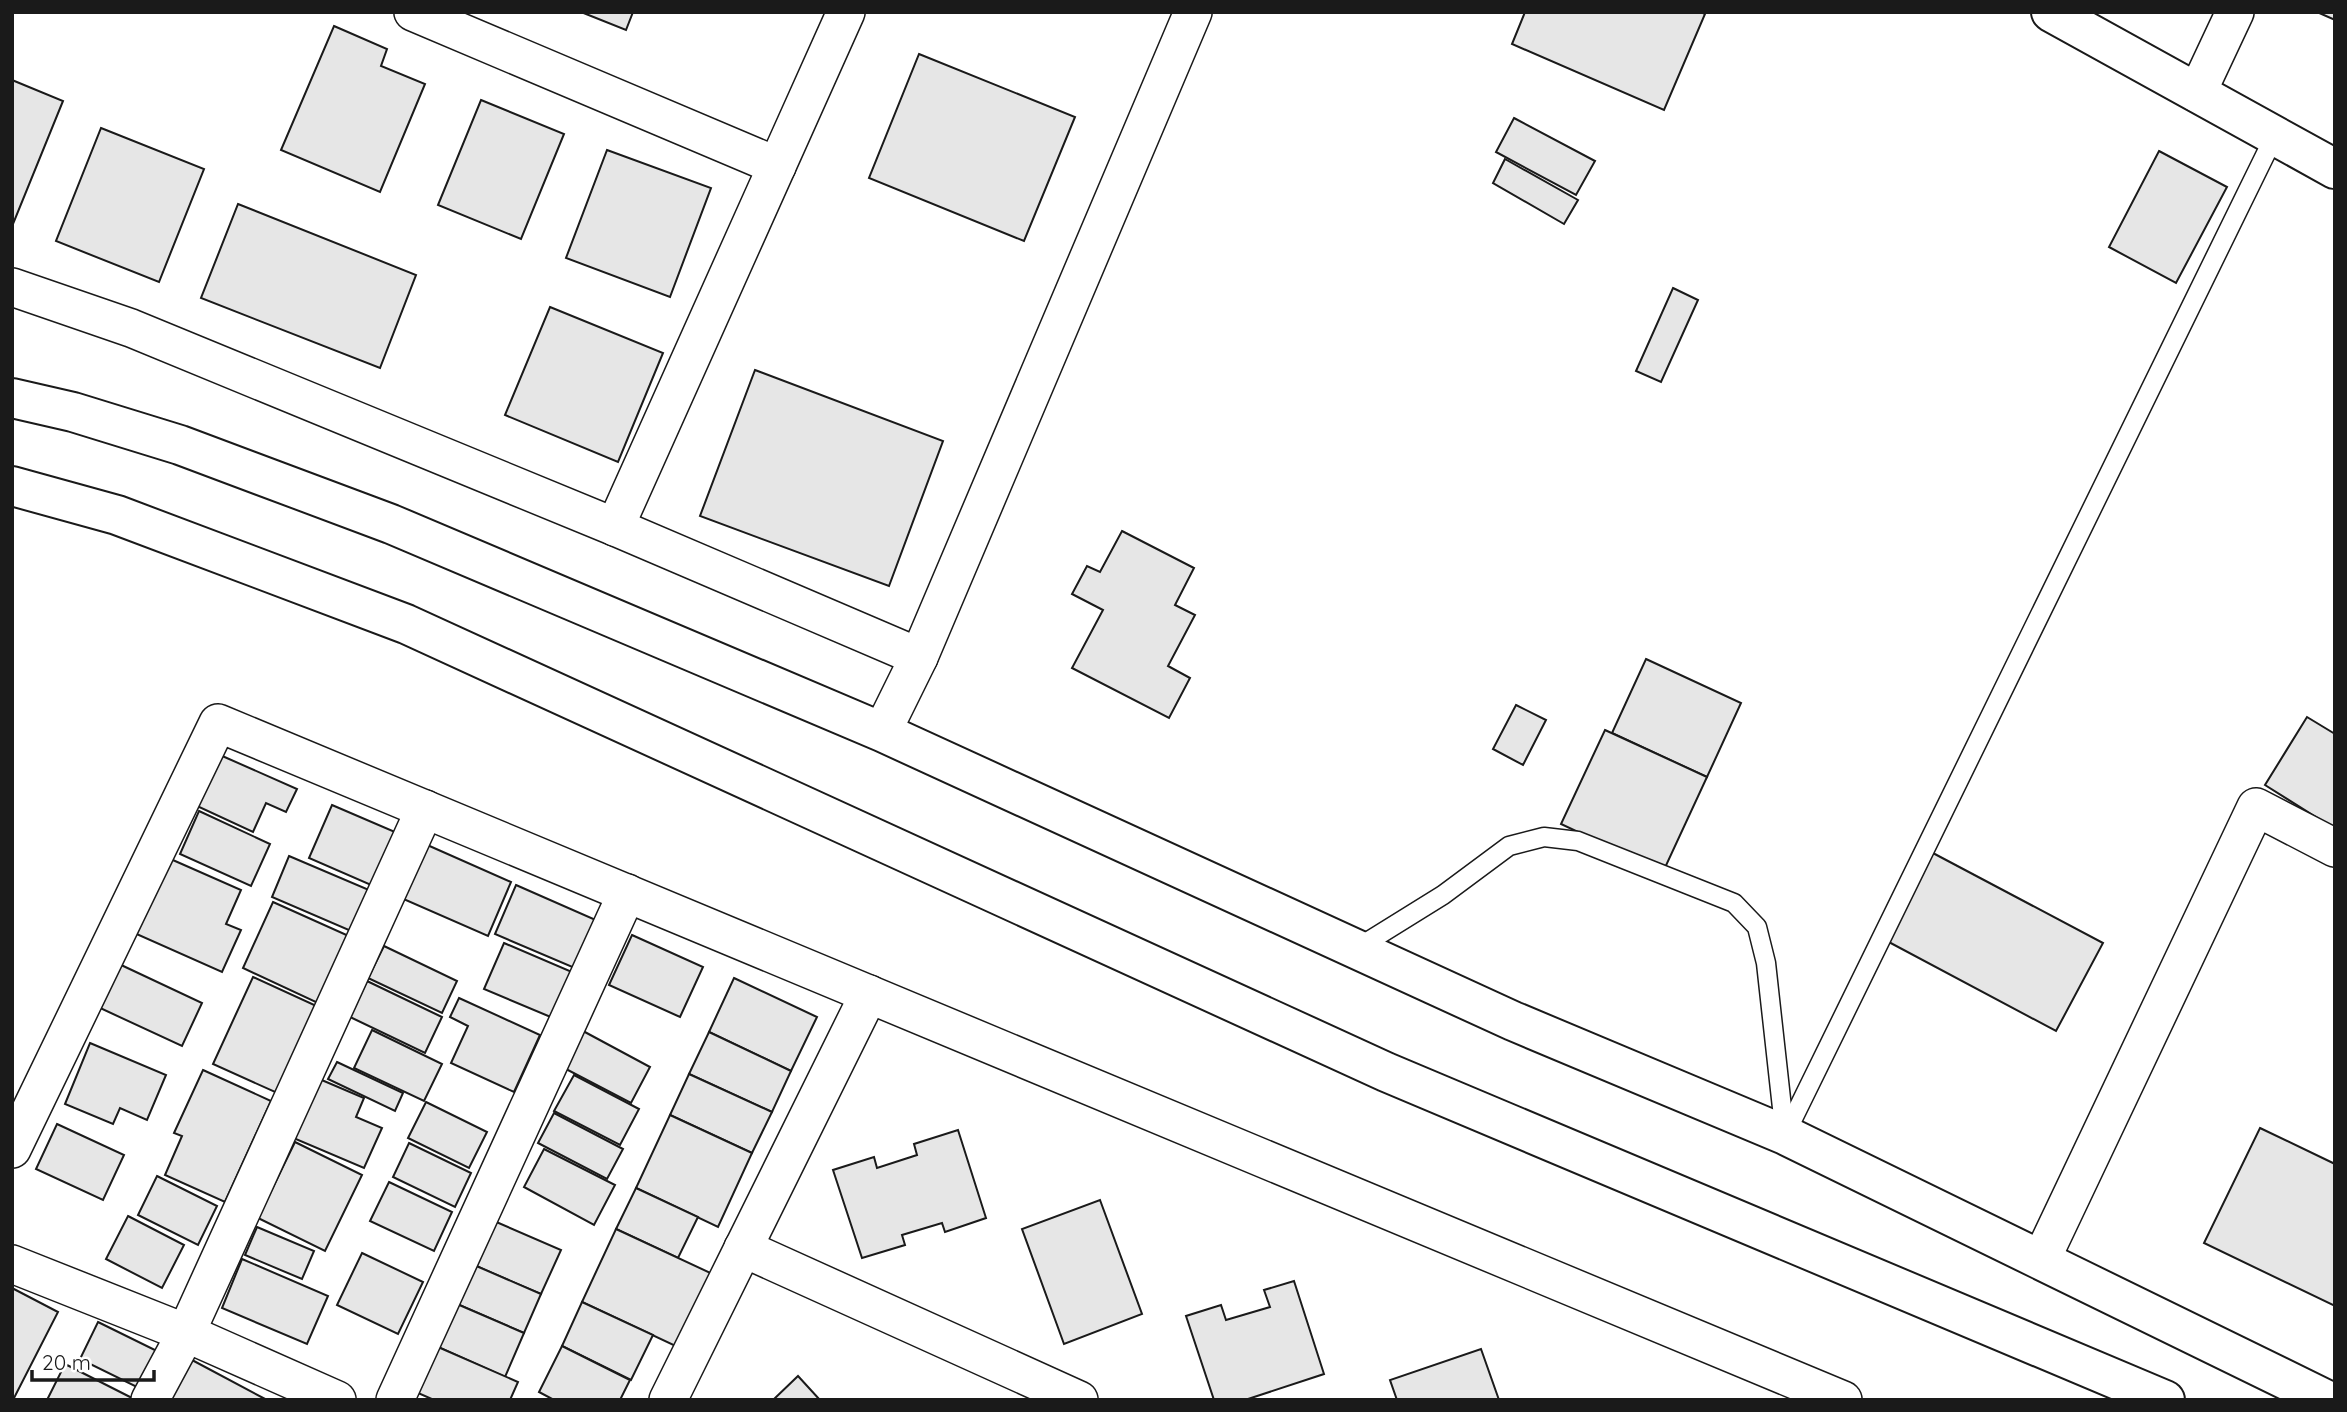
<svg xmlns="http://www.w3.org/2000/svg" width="2347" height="1412" font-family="Quicksand,sans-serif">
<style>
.building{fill:#e6e6e6;stroke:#1a1a1a;stroke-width:2}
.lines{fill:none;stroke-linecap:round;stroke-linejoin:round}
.lane-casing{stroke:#1a1a1a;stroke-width:21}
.street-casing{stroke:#1a1a1a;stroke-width:40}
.secondary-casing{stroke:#1a1a1a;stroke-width:42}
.highway-casing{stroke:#1a1a1a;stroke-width:42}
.lane{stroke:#fff;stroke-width:18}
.street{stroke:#fff;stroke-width:37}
.secondary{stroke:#fff;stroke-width:38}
.highway{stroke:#fff;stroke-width:38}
</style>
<rect width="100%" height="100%" fill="#fff"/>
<g class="building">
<path d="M581,12H633L626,30Z"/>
<path d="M1525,12H1701L1705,14L1664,110L1512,44Z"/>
<path d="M2317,12H2335V20Z"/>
<path d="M334,26L387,49L381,66L425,84L380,192L281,150Z"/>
<path d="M919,54L1075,117L1024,241L869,178Z"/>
<path d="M12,80L63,101L13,224H12Z"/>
<path d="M481,100L564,134L521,239L438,205Z"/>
<path d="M1514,118L1595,161L1576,195L1496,152Z"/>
<path d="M101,128L204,169L159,282L56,241Z"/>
<path d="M607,150L711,188L670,297L566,258Z"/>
<path d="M2159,151L2227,187L2176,283L2109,247Z"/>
<path d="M1505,159L1578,200L1564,224L1493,183Z"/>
<path d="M238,204L416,275L380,368L201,298Z"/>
<path d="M1673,288L1698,300L1661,382L1636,371Z"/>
<path d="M550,307L663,353L618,462L505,415Z"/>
<path d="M755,370L943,441L889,586L700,516Z"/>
<path d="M1122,531L1194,568L1175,605L1195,615L1168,666L1190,678L1169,718L1072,668L1103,610L1072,594L1087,566L1100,572Z"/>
<path d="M1646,659L1741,703L1707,777L1612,733Z"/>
<path d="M1516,705L1546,720L1523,765L1493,749Z"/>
<path d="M2307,717L2335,734V829L2265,785Z"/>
<path d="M1605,730L1707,777L1663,872L1561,824Z"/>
<path d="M220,755L297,789L286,812L266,803L253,832L197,806Z"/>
<path d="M332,805L395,832L371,885L309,858Z"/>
<path d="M199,811L270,844L251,886L180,854Z"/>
<path d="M416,840L511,882L488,936L392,894Z"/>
<path d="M1931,852L2103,943L2056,1031L1885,940Z"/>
<path d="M289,856L369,890L351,931L272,897Z"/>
<path d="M166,857L241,890L226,924L241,930L222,972L132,932Z"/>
<path d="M516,885L598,921L577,969L495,934Z"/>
<path d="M273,902L351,937L320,1004L243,968Z"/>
<path d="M632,935L703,967L680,1017L609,985Z"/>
<path d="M504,943L572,972L553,1018L484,989Z"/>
<path d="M384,946L457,981L442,1013L368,978Z"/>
<path d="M119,964L202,1003L182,1046L98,1007Z"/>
<path d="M253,977L323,1009L284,1096L213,1064Z"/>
<path d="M734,978L817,1017L791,1071L709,1032Z"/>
<path d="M367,981L442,1017L425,1053L350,1017Z"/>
<path d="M459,998L540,1035L514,1092L451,1063L468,1026L450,1017Z"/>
<path d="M372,1030L442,1064L424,1101L354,1068Z"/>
<path d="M583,1031L650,1067L631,1103L564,1068Z"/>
<path d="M709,1032L791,1071L772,1112L689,1074Z"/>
<path d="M90,1043L166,1075L147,1120L120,1108L113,1124L65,1104Z"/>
<path d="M337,1062L403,1093L395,1111L328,1079Z"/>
<path d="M203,1070L271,1101L225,1202L165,1175L182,1136L174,1133Z"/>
<path d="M689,1074L772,1112L752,1153L670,1115Z"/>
<path d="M574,1075L639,1109L620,1145L554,1111Z"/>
<path d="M317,1078L364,1098L356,1117L382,1128L364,1168L291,1137Z"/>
<path d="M426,1102L487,1132L469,1168L408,1138Z"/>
<path d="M554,1113L623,1149L607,1179L538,1143Z"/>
<path d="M670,1115L752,1153L718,1227L636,1188Z"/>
<path d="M57,1124L124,1155L103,1200L36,1169Z"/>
<path d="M2260,1128L2335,1164V1306L2204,1243Z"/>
<path d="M958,1130L986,1218L945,1232L942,1223L902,1235L905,1245L862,1258L833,1170L874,1157L877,1168L917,1155L914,1144Z"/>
<path d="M295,1142L362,1175L325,1251L258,1218Z"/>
<path d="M409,1143L471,1173L455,1207L393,1177Z"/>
<path d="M544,1149L615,1185L594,1225L524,1187Z"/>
<path d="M157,1176L217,1206L198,1245L138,1215Z"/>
<path d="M389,1182L452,1212L434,1251L370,1221Z"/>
<path d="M636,1188L698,1217L678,1258L616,1229Z"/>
<path d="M1100,1200L1142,1314L1064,1344L1022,1229Z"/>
<path d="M128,1216L184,1245L162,1288L106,1259Z"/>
<path d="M494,1221L561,1250L541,1294L474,1265Z"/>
<path d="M257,1227L314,1251L302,1279L245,1255Z"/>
<path d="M616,1229L719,1277L684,1350L582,1302Z"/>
<path d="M362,1253L423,1282L398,1334L337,1305Z"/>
<path d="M242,1259L328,1296L307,1344L222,1308Z"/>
<path d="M474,1265L541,1294L524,1333L457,1304Z"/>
<path d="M1294,1281L1324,1374L1245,1400H1214L1186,1316L1221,1305L1226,1320L1270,1307L1264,1290Z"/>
<path d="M12,1288L58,1312L13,1400H12Z"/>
<path d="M582,1302L653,1335L631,1380L562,1346Z"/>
<path d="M457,1304L524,1333L505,1377L438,1347Z"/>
<path d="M98,1322L163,1354L145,1391L80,1359Z"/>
<path d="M562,1346L630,1380L620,1400H554L539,1392Z"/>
<path d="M438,1347L518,1382L510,1400H434L418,1393Z"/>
<path d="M1481,1349L1499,1400H1397L1390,1380Z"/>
<path d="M192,1360L267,1400H170Z"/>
<path d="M65,1364L136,1400H47Z"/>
<path d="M798,1376L820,1400H773Z"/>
</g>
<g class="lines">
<g class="lane-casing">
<g id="lane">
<path d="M1356,949L1443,895L1509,846L1544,837L1578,841L1734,903L1757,927L1766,963L1785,1135"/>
<path d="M1785,1135L2274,137"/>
</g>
</g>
<g class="street-casing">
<g id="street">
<path d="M413,12L777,166"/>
<path d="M2197,93L2235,12"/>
<path d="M12,287L131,328L615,527L919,657"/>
<path d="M615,527L846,12"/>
<path d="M882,732L919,657L1193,12"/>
<path d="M12,1149L218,723L1843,1400"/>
<path d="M743,1248L1079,1400"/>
<path d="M2041,1260L2256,807L2335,848"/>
<path d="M12,1264L186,1333L337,1400"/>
<path d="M150,1400L186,1333L425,809"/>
<path d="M395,1400L627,893"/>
<path d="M668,1400L869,994"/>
</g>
</g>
<g class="secondary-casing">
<path id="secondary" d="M2051,12L2335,169"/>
</g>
<g class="highway-casing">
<g id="highway">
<path d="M12,398L73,412L180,445L391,524L882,732L1513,1021L1785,1135L2327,1400"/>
<path d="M12,486L117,515L406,624L1386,1072L2165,1400"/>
</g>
</g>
<use href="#lane" class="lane"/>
<use href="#street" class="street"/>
<use href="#secondary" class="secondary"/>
<use href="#highway" class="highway"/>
</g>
<rect width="2347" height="1412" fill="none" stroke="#1a1a1a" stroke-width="28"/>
<path d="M32 1370v10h122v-10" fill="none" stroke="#1a1a1a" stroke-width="3.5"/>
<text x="42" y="1370" font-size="21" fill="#1a1a1a" stroke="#ffffff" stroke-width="5" paint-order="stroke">20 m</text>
</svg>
